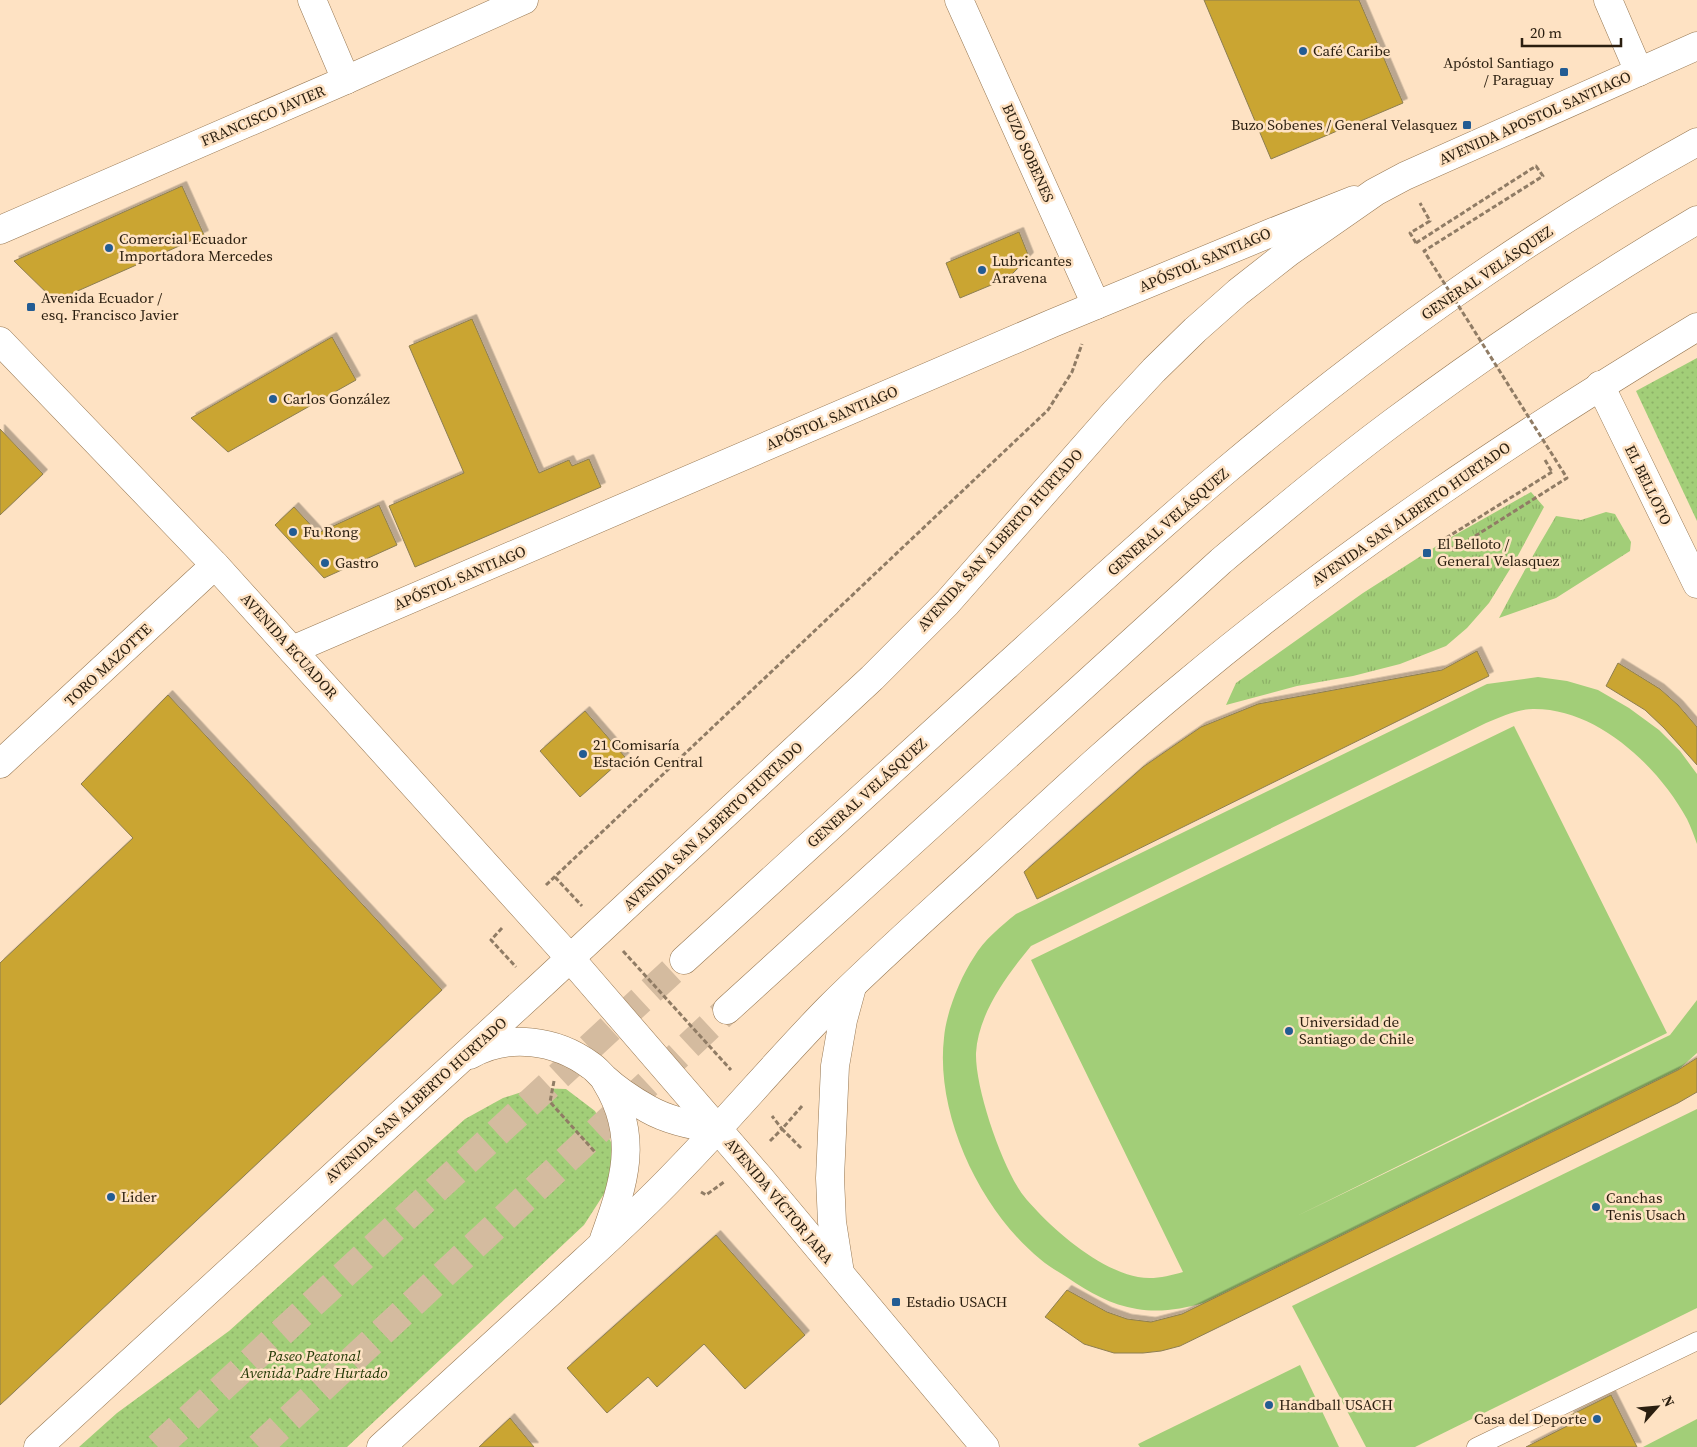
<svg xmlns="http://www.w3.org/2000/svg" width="1697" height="1447" font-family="'Source Serif 4',serif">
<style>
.grass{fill:url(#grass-tufts)}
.park{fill:url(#park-dots)}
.pitch{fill:#a2ce78}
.building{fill:#caa530;stroke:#8d7e52;filter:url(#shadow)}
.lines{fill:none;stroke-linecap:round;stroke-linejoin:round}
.highway-tunnel{stroke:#d4bb9f;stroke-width:28;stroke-dasharray:28 14;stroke-linecap:butt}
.lane-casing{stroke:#977853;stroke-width:19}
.street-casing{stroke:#977853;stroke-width:29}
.secondary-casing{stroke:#977853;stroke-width:29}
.primary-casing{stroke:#977853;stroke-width:29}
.highway-casing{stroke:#977853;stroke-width:29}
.path{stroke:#907c65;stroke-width:3;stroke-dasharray:5 2.5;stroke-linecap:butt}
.lane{stroke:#fff;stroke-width:18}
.street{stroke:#fff;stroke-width:28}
.secondary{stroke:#fff;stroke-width:28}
.primary{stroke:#fff;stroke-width:28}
.highway{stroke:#fff;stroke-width:28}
.path-bridge{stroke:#907c65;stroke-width:3;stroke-dasharray:5 2.5;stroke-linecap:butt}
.poi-dot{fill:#235c93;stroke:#fee2c3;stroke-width:2}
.labels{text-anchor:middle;stroke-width:5;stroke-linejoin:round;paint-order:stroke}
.poi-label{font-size:15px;fill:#2a1e0f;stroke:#fee2c3;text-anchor:start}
.street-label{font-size:15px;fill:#2a1e0f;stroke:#fee2c3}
.park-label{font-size:15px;font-style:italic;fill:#1f3602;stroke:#fee2c3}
</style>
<defs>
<pattern id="grass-tufts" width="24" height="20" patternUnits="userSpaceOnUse" patternTransform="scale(1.25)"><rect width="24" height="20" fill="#a2ce78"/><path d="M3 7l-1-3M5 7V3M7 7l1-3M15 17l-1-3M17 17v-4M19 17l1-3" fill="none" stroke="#8cb067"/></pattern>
<pattern id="park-dots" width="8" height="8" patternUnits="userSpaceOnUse" patternTransform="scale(1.25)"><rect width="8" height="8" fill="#a2ce78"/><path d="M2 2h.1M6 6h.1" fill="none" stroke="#8cb067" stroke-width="1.8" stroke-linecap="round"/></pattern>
<filter id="shadow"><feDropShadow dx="4.5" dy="-4.5" stdDeviation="0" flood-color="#0004"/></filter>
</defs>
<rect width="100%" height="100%" fill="#fee2c3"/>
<g class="grass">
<path d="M1531,492L1544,507L1515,561L1489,603L1467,628L1446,646L1400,664L1353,676L1297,686L1226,705L1236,683L1363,593L1446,540Z"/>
<path d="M1606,512L1615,514L1631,542L1630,551L1556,598L1499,618C1517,583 1536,550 1556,516L1581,520Z"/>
</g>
<g class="park">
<path d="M1697,358V521L1636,391Z"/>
<path d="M534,1088L566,1089L595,1111L615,1150L611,1183L584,1225L347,1447H79L117,1413L229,1331L465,1119L503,1098Z"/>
</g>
<g class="pitch">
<path d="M1538,677L1567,681L1598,690L1629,708L1659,730L1680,751L1697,774V844C1694,836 1691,827 1687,819C1658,766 1597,708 1533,709C1517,709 1501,717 1486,723L1031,946C1007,975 978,1014 976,1053C975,1088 1002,1167 1023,1195C1027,1201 1033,1206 1038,1212C1063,1238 1102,1270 1138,1277C1154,1280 1168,1276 1183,1272L1031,960L1514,726L1667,1033L1297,1216L1670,1035L1697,1000V1053L1678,1070L1204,1303C1181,1309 1160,1313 1137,1309C1111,1305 1089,1292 1068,1278C1059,1272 1048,1266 1040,1259C981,1211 935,1115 944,1038C946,1013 960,978 974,957C984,940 1001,926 1016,914L1487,684Z"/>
<path d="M1697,1109V1308L1415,1447H1366L1292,1306Z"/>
<path d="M1300,1365L1339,1447H1140L1138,1444Z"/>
<path d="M1697,1419V1447H1643Z"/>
</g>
<g class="building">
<path d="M1204,0H1359L1403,103L1271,159Z"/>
<path d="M182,186L204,235L55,301L14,261Z"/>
<path d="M1019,232L1029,257L1008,278L960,298L946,263Z"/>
<path d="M472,319L539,473L569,460L572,466L589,459L601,487L415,567L389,506L464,473L409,346Z"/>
<path d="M332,337L356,380L228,452L191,418Z"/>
<path d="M0,429L43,474L0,515Z"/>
<path d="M379,505L397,545L324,578L275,525L294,507L318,533Z"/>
<path d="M1477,651L1489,676L1037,899L1024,872L1143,767L1201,727L1258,704L1442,670Z"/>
<path d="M1618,663L1660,689L1678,705L1697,727V765L1664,728L1645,710L1606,686Z"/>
<path d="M168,695L442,990L0,1405V963L133,838L81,784Z"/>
<path d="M585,711L625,757L580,797L540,751Z"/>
<path d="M1697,1058V1092L1678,1103L1180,1346L1161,1351L1143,1353H1114L1084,1344L1045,1317L1067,1290L1107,1312L1127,1319L1151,1322L1182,1314L1678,1070Z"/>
<path d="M716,1235L805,1335L745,1389L704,1344L657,1387L648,1377L607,1413L567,1368Z"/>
<path d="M1611,1395L1637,1447H1526L1573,1423L1569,1416Z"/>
<path d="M510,1418L534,1447H479Z"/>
</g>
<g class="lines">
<g class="highway-tunnel">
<path d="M158,1447L684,960"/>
<path d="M259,1447L727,1010"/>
</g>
<g class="lane-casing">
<path id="lane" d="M1476,1447L1697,1341"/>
</g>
<g class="street-casing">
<g id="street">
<path d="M312,0L346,80"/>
<path d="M959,0L1096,305"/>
<path d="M1608,0L1639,72"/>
<path d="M1600,385L1697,584"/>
</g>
</g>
<g class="secondary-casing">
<g id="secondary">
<path d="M0,230L346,80L524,0"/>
<path d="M0,341L215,565L570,958L760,1178L985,1447"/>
<path d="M292,650L1053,323L1273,232L1354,200"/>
<path d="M0,764L215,565"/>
</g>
</g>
<g class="primary-casing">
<g id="primary">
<path d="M470,1055C508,1033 556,1040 590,1065C595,1068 599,1073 604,1078C617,1090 632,1100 648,1109C669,1121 694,1126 718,1129"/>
<path d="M604,1239C624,1183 640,1137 606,1082"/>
<path d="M840,1273L832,1222L830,1178L835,1066L843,1020L852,987"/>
<path d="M38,1447L537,989L872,678L947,603L1115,412L1154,370L1195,330L1238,292L1289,252L1375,192L1405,176L1697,46"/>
<path d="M381,1447C439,1394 497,1341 555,1288C595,1251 637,1214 675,1174C728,1120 776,1062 829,1008C880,957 935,909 988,860C1052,801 1116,741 1183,686C1344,551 1518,435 1697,327"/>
</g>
</g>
<g class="highway-casing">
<g id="highway">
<path d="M684,960C791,862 898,765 1004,668C1077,602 1149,535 1224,472C1371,348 1528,234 1697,142"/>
<path d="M727,1010L1221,561C1277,514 1333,467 1392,423C1490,350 1592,282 1697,220"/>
</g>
</g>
<g class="path">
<path d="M1416,243L1410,233L1430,221L1420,203"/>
<path d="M1545,460L1552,472"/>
<path d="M555,877L582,906"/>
<path d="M546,885L1048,410L1072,372L1082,344"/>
<path d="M502,928L491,940L516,967"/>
<path d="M623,951L731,1070"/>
<path d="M554,1081L550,1102L595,1152"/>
<path d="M770,1141L782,1129L772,1116"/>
<path d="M801,1148L782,1129L802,1106"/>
<path d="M701,1192L706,1195L724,1182"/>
</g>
<use href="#lane" class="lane"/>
<use href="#street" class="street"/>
<use href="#secondary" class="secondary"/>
<use href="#primary" class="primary"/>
<use href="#highway" class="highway"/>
<path class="path-bridge" d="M1416,243L1536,166L1543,176L1424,251L1567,478L1453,550L1446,538L1552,472"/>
</g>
<g class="poi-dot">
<circle cx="1303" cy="51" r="5"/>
<rect x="1559" y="67" width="10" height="10" rx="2.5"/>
<rect x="1462" y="120" width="10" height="10" rx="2.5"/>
<circle cx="109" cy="248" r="5"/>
<circle cx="982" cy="270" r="5"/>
<rect x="26" y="302" width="10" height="10" rx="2.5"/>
<circle cx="273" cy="399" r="5"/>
<circle cx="293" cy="532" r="5"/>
<rect x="1422" y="548" width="10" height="10" rx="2.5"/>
<circle cx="325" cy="563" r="5"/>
<circle cx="583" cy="754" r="5"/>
<circle cx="1289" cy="1031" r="5"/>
<circle cx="111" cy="1197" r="5"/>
<circle cx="1596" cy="1207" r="5"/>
<rect x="891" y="1297" width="10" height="10" rx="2.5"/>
<circle cx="1269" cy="1405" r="5"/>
<circle cx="1597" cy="1419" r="5"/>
</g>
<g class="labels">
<g class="poi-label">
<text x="1313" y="56">Café Caribe</text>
<text x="1554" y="68" text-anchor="end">Apóstol Santiago<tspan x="1554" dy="17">/ Paraguay</tspan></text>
<text x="1457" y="130" text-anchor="end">Buzo Sobenes / General Velasquez</text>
<text x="119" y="244">Comercial Ecuador<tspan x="119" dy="17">Importadora Mercedes</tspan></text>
<text x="992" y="266">Lubricantes<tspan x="992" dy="17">Aravena</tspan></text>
<text x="41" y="303">Avenida Ecuador /<tspan x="41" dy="17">esq. Francisco Javier</tspan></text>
<text x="283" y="404">Carlos González</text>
<text x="303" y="537">Fu Rong</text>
<text x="1437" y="549">El Belloto /<tspan x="1437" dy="17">General Velasquez</tspan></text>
<text x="335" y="568">Gastro</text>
<text x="593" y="750">21 Comisaría<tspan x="593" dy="17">Estación Central</tspan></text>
<text x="1299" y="1027">Universidad de<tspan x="1299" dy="17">Santiago de Chile</tspan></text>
<text x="121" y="1202">Lider</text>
<text x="1606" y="1203">Canchas<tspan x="1606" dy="17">Tenis Usach</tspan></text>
<text x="906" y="1307">Estadio USACH</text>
<text x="1279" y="1410">Handball USACH</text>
<text x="1587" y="1424" text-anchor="end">Casa del Deporte</text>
</g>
<g class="street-label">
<text transform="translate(263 116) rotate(-23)" y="5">FRANCISCO JAVIER</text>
<text transform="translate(1535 118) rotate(-24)" y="5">AVENIDA APOSTOL SANTIAGO</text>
<text transform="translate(1028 153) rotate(66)" y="5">BUZO SOBENES</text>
<text transform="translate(1205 260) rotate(-23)" y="5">APÓSTOL SANTIAGO</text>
<text transform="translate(1487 273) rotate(-34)" y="5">GENERAL VELÁSQUEZ</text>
<text transform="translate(832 418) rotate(-23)" y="5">APÓSTOL SANTIAGO</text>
<text transform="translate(1648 485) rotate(64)" y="5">EL BELLOTO</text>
<text transform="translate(1411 514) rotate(-35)" y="5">AVENIDA SAN ALBERTO HURTADO</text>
<text transform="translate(1168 522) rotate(-41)" y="5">GENERAL VELÁSQUEZ</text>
<text transform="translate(1000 540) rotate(-48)" y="5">AVENIDA SAN ALBERTO HURTADO</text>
<text transform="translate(460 578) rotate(-23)" y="5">APÓSTOL SANTIAGO</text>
<text transform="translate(289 646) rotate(48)" y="5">AVENIDA ECUADOR</text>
<text transform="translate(108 665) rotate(-43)" y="5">TORO MAZOTTE</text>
<text transform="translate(867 793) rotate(-42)" y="5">GENERAL VELÁSQUEZ</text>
<text transform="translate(713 826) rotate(-43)" y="5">AVENIDA SAN ALBERTO HURTADO</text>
<text transform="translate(416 1100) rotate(-42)" y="5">AVENIDA SAN ALBERTO HURTADO</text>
<text transform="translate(779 1201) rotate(50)" y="5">AVENIDA VÍCTOR JARA</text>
</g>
<g class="park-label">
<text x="314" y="1361">Paseo Peatonal<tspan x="314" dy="17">Avenida Padre Hurtado</tspan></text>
</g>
</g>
<g transform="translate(1657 1407) rotate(63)" stroke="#fee2c3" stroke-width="4" paint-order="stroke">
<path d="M0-4L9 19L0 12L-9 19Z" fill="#2a1e0f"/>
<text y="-8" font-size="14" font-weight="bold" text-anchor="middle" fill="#2a1e0f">N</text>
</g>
<path d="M1522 38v8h99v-8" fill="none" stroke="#2a1e0f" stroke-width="2.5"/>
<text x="1530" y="38" font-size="15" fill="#2a1e0f" stroke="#fee2c3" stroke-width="4" paint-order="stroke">20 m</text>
</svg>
